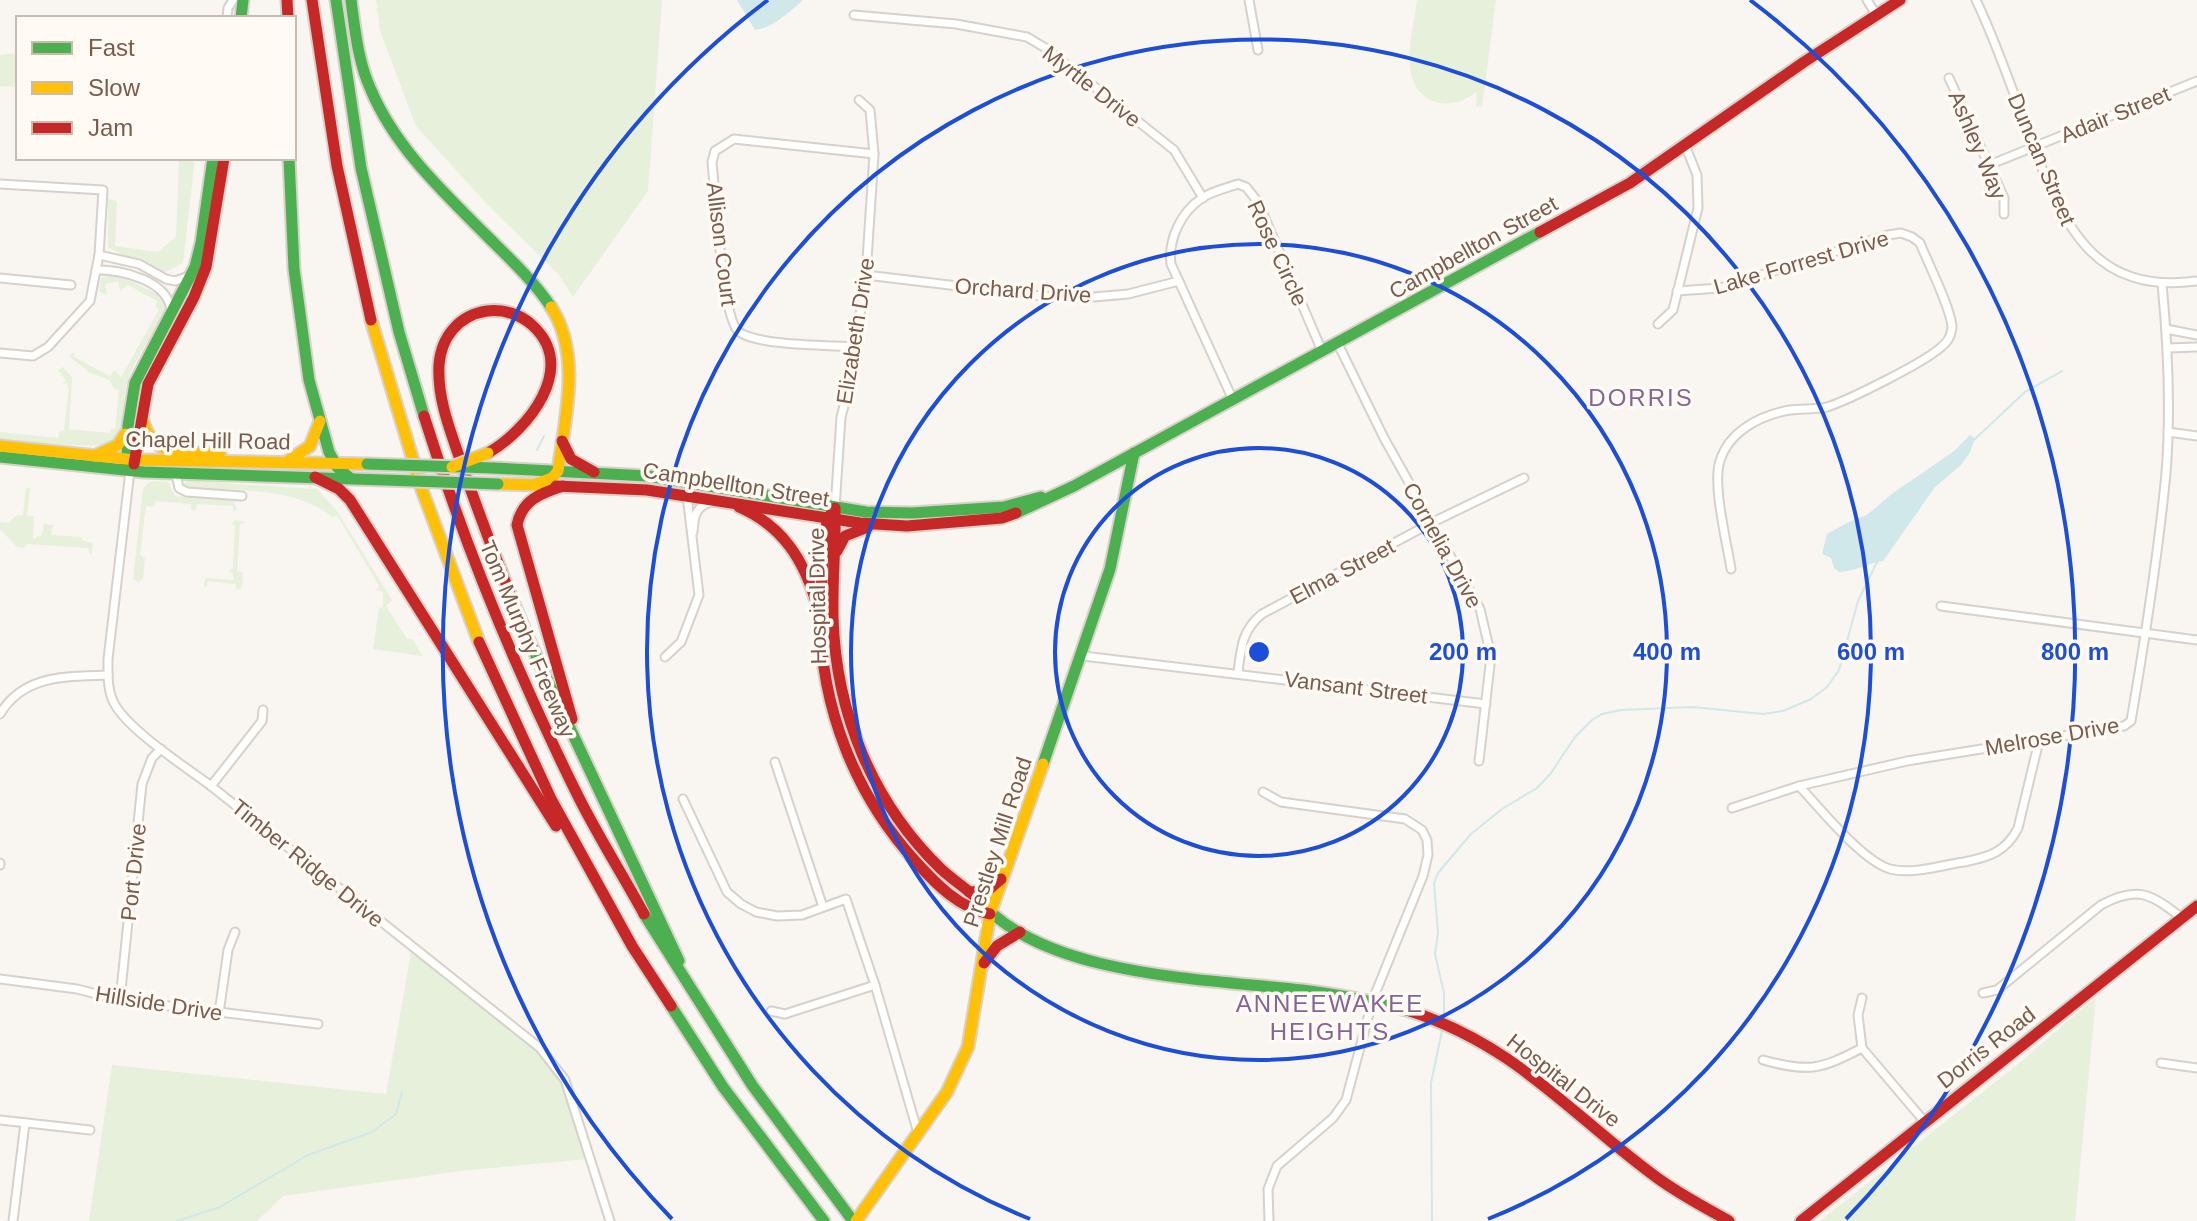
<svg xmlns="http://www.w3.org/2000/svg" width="2197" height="1221" font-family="Arial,sans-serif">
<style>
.green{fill:#e7f0db}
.water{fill:#d0e8ea}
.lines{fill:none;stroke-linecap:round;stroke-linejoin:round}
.stream{stroke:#d0e8ea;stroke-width:2}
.street-casing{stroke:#d7d1cb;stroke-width:11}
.fast-casing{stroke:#d9d2cb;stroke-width:15}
.slow-casing{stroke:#d9d2cb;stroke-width:15}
.jam-casing{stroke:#d9d2cb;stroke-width:15}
.street{stroke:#fefefd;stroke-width:7}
.fast{stroke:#4caf50;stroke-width:11}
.slow{stroke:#ffc107;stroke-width:11}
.jam{stroke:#c62828;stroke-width:11}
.fast-bridge-casing{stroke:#d9d2cb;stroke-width:15;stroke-linecap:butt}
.slow-bridge-casing{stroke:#d9d2cb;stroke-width:15;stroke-linecap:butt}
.fast-bridge{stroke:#4caf50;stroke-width:11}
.slow-bridge{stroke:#ffc107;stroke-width:11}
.ring{fill:none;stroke:#1d4ed8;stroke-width:4}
.labels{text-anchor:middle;stroke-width:7;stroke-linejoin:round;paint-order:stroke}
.street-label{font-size:22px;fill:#7a5c4d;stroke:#fffaf3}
.neighbourhood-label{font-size:24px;letter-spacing:2px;fill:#846695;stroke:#fffaf3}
.centre{fill:#1d4ed8;stroke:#fffaf3;stroke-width:4}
.ring-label{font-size:24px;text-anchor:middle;font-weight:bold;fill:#1d4ed8;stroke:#fffaf3;stroke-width:7;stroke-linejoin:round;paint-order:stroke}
</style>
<rect width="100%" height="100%" fill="#f9f5f0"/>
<g class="green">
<path d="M376,0H662L648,191L573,297L559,275L485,202L416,126L380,31Z"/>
<path d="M1417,0H1496L1482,107L1476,106L1477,91C1466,101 1451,106 1436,102C1395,88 1413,31 1417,0Z"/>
<path d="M18,53V87L0,86V55Z"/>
<path d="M179,158H195L183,263L159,275L108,247V199L117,201L115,246L158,252L176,237Z"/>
<path d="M116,274L161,296L168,306L166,313C153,335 135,357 127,382C124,395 121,436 116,442C107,451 17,440 0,439V432L58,438L59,432L64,430L69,389L67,383L63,384L66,380L58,370L63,367L72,377L69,429L110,433L111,429H115L119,390L114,389L110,380L90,373L69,356L74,352V357L110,376L115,370L121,377L159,310L155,307L157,301L128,285L120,291L118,281L105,284L107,295L99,291L101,278Z"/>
<path d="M188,478L236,484L317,489L337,511L392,600L386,606L407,639H413L422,656L373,649L379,608L383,607V592L376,590L379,586L337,515L332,517C299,487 229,490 187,488L184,484Z"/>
<path d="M155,481L168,482L175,496L233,500L237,509L233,512V506L197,504L196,510H191V504L156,501L153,507L146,506L140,555L145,558L143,579L138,582L133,579L143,489L149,482Z"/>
<path d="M26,488H30L27,516H34L33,539L42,535L44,524L53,525L51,535L81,537L83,541L93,543L92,553L90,554L88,548L27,544L24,548L17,547L0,529V522L9,523L15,516L23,515Z"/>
<path d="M235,520L246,522L240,525L237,571L243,572L242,587L236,590V584L208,581L207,586L204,587L205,578L233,580V573L228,572L233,568L235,525L231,524Z"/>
<path d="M412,947L540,1048L565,1080L586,1159L461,1171L283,1196L257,1221H89L112,1065L386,1094Z"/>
<path d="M2096,997L2075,1221H1820L2017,1065Z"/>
</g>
<g class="water">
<path d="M737,0H803C788,13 774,27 755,30Z"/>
<path d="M1970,435L1975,439L1969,454L1960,466L1935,487L1883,561C1867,563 1855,572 1839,572L1834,568L1831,558L1822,554L1827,534L1849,522L1867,515L1893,493L1953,452Z"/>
</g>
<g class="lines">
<g class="stream">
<path d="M1975,439L2025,392L2062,371"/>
<path d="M537,450L544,436"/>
<path d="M1444,1020V993L1435,954L1438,933L1434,883L1438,873L1471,834L1502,809L1537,788L1551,773L1575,737L1592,720L1602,714L1621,710L1692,707L1763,714L1783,711L1811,699L1827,687L1839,670L1858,601L1877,562"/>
<path d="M177,1221L220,1207L308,1155L372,1132L396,1114L402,1092"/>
<path d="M1432,1221L1431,1083L1443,1026"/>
</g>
<g class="street-casing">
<g id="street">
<path d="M1249,0L1258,50"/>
<path d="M1867,0L1877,16"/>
<path d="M1976,0C1998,46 2014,95 2032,143C2064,225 2093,295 2197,281"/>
<path d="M854,15L956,24L1027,37L1047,49L1174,150L1203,198"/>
<path d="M227,18L228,8L233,0"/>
<path d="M1949,78L2004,198V214"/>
<path d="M1989,165L2197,81"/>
<path d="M0,184L103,190L99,255L90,301L48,347L33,356L0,353"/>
<path d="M99,255L139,264L166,279L175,281L189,276"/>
<path d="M96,270C121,269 170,281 171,312"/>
<path d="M866,275L1041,296L1082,298L1128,294L1179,281"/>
<path d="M0,278L71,285"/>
<path d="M1677,291L1720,288L1888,235L1901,233L1912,237L1920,243C1927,261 1952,310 1952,328C1951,337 1947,343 1940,348C1923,363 1849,400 1827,407C1815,410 1802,408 1790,410C1761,415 1729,431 1720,461C1712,484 1727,543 1731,569"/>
<path d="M1658,324L1673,310L1698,208L1697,175L1685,145"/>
<path d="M2166,329L2197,335"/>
<path d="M1338,344L1384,438L1480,609L1491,656L1479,761"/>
<path d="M856,347C829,345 759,346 739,332C722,320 715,189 712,162L715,151L734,139L874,154"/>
<path d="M2167,348L2197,347"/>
<path d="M1233,400L1171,264C1168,239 1181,212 1202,198C1212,191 1227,188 1238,184L1246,187L1258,202L1322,351"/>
<path d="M2168,432L2197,436"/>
<path d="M130,471L108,659C108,673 107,690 114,703C128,730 186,767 211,786L540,1048L565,1080L610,1221"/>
<path d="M176,474L179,488L187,492L242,496"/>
<path d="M835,508L841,417L849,387L866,275L874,154L870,110L859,100"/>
<path d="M693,532C694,517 695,506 712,502"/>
<path d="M1941,606L2197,640"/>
<path d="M1083,656L1486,704"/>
<path d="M665,657L681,642L699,595L687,496"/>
<path d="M1238,672C1241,648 1242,630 1262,614L1431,523L1524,478"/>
<path d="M0,714C24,674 66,677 108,675"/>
<path d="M775,762L823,907"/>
<path d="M211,786L262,721L263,710"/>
<path d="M1799,786C1820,808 1862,861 1890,869C1913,875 1941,865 1964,862C1989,857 2006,852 2018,828L2039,741"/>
<path d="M1263,792L1281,802L1405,819L1422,830L1427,840L1428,855L1423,876L1373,999L1346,1100L1333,1118L1277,1166L1268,1189L1269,1221"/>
<path d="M683,799L727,892L741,904L756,912L777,916L802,915L846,899L875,985L918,1133"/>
<path d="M1732,808L1799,786L1907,761L2124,726L2131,721C2145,639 2158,556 2166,473C2171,411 2168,346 2162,284"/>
<path d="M0,863V865"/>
<path d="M0,979L77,989L120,1000L318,1024"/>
<path d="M1983,993L1997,990L2101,905C2138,885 2151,894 2182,918"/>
<path d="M1862,998L1858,1015L1862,1048L1924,1121"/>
<path d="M120,1000L142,784L152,758L161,749"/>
<path d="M771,1011L785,1014L875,985"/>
<path d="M219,1013L228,950L235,932"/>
<path d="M1763,1060C1810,1073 1821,1069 1862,1048"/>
<path d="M2161,1063L2197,1068"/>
<path d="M0,1120L90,1130"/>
<path d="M13,1221L25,1123"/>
</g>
</g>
<g class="fast-casing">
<g id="fast">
<path d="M336,0L361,168L399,332L424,416"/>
<path d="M351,0C355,30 358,62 371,90C395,147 442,191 485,234C508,257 533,280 551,307"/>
<path d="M241,18L243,0"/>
<path d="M289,158L294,269L309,380L329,452L337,467L350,478"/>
<path d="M0,457L144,472L414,481"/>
<path d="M127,463L128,426L135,383L195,267L201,243L213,158"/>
<path d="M493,468L648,476L866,512L912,513L1004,507L1041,497"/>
<path d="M1016,513L1074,486L1540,232"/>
<path d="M532,647L679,961"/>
<path d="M1043,764L1110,569L1134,453"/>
<path d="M979,900C1044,977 1208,979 1302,990C1338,994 1374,1002 1410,1011"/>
<path d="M644,914L752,1085L853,1221"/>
<path d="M671,1006L723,1087L824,1221"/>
</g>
</g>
<g class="slow-casing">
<g id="slow">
<path d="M371,320L422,490L479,642"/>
<path d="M143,421C153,459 188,453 220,453"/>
<path d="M0,446L136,460L367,464"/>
<path d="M94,456L118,445L125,434"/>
<path d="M288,461L310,446L320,421"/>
<path d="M498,484L539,485"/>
<path d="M534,485L552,478L558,471C565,418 582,355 551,307"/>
<path d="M856,1221L947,1092L968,1047L990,914L1043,764"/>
</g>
</g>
<g class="jam-casing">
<g id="jam">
<path d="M287,0L288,18"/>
<path d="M312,0L337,166L371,320"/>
<path d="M1540,232L1630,183L1804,62L1900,0"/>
<path d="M424,416C465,547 517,673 578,796C598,836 622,874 644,914"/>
<path d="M562,441L571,459L594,472"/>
<path d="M488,453C528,430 579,367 532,325C520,314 503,309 487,311C459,315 441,337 439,365C437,402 453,437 464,471C485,530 507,589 532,647"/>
<path d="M134,464L148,384L194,297L206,267L224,158"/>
<path d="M315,477L339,489L350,500L556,826"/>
<path d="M556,486L647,490L860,523L907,526L1002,518L1016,513"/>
<path d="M563,486C541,493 522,500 517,525L572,719"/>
<path d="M739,507C783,526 804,560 817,605"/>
<path d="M835,508C836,545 832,581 833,618C836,713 872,802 941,869C953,880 967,889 979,900"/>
<path d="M831,514L827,519C825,551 820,584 820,617C821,708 855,795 916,862C936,884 959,908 990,914"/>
<path d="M837,551L845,536L868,527"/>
<path d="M479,642L551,799L632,946L671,1006"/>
<path d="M969,892L987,891L1001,879"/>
<path d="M984,963L997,946L1020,932"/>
<path d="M1410,1011C1517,1046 1569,1113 1656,1177C1679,1194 1704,1207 1729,1221"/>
<path d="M1801,1221L2197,906"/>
</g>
</g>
<use href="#street" class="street"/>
<use href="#fast" class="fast"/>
<use href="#slow" class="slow"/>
<use href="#jam" class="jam"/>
<g class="fast-bridge-casing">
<g id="fast-bridge">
<path d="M367,464L493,468"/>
<path d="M414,481L498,484"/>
</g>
</g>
<g class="slow-bridge-casing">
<path id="slow-bridge" d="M452,467L488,453"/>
</g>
<use href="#fast-bridge" class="fast-bridge"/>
<use href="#slow-bridge" class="slow-bridge"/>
</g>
<g class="ring">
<circle cx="1259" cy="652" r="204"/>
<circle cx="1259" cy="652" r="408"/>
<path d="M1030 1219A612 612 0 1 1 1488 1219"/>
<path d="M672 1219A816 816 0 0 1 768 0M1750 0A816 816 0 0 1 1846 1219"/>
</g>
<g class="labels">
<g class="street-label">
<text transform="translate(1092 86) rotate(38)" y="8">Myrtle Drive</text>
<text transform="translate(2115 114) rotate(-22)" y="8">Adair Street</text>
<text transform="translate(1978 145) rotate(67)" y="8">Ashley Way</text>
<text transform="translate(2042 159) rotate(67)" y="8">Duncan Street</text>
<text transform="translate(722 244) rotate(83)" y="8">Allison Court</text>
<text transform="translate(1473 247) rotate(-29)" y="8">Campbellton Street</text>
<text transform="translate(1278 253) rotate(65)" y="8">Rose Circle</text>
<text transform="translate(1801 262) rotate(-16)" y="8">Lake Forrest Drive</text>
<text transform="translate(1023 290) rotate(4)" y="8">Orchard Drive</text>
<text transform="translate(855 331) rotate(-81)" y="8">Elizabeth Drive</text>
<text transform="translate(208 440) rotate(1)" y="8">Chapel Hill Road</text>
<text transform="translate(736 484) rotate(9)" y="8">Campbellton Street</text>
<text transform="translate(1443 545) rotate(61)" y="8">Cornelia Drive</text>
<text transform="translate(1342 571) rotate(-28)" y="8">Elma Street</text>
<text transform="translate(817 596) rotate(-91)" y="8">Hospital Drive</text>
<text transform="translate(528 639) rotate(67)" y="8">Tom Murphy Freeway</text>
<text transform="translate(1356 687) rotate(7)" y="8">Vansant Street</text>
<text transform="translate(2052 736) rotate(-10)" y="8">Melrose Drive</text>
<text transform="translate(997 842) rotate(-72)" y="8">Prestley Mill Road</text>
<text transform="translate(308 863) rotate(39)" y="8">Timber Ridge Drive</text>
<text transform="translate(133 872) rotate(-84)" y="8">Port Drive</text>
<text transform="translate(159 1003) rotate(9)" y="8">Hillside Drive</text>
<text transform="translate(1986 1047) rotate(-38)" y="8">Dorris Road</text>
<text transform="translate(1564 1080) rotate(38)" y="8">Hospital Drive</text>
</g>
<g class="neighbourhood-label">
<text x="1641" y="406">DORRIS</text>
<text x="1330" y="1012">ANNEEWAKEE<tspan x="1330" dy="28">HEIGHTS</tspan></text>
</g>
</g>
<circle cx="1259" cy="652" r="12" class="centre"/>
<g class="ring-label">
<text x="1463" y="660">200 m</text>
<text x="1667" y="660">400 m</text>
<text x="1871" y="660">600 m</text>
<text x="2075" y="660">800 m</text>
</g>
<rect x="16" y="16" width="280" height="144" fill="#fffaf3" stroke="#cabbb1" stroke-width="2"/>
<rect x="32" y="42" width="40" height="12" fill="#4caf50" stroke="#cabbb1" stroke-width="2"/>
<text x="88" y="56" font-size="24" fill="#7a5c4d">Fast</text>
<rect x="32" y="82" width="40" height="12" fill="#ffc107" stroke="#cabbb1" stroke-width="2"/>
<text x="88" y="96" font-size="24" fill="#7a5c4d">Slow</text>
<rect x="32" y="122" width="40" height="12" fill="#c62828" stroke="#cabbb1" stroke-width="2"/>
<text x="88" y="136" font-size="24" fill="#7a5c4d">Jam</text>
</svg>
